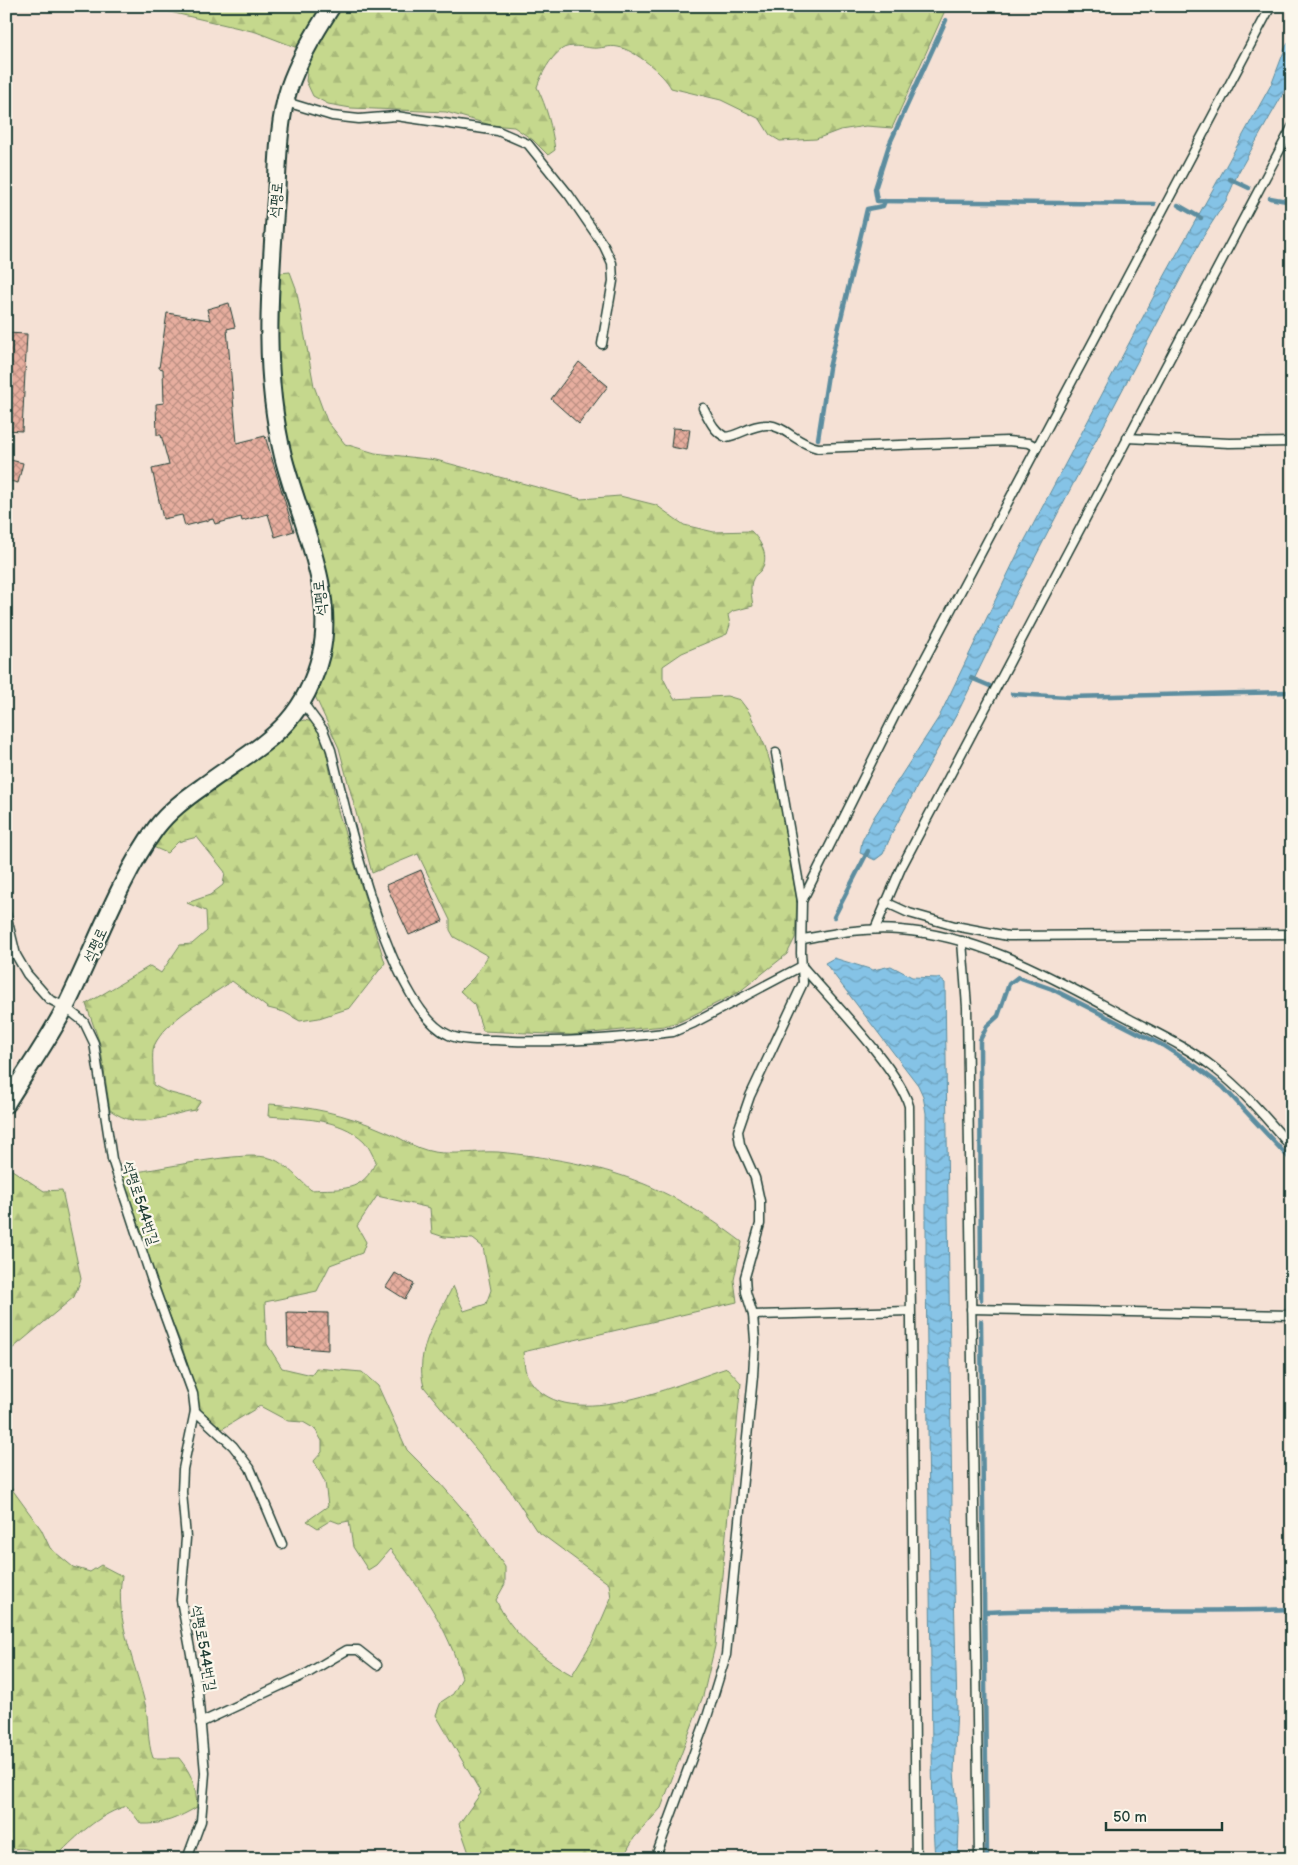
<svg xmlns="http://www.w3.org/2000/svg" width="1298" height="1865" font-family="'Balsamiq Sans','Poor Story',sans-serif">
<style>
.forest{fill:url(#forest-firs);stroke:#728a60;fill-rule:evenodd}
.water{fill:url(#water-waves);stroke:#5c8d9f}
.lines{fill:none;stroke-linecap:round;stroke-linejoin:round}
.stream{stroke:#5c8d9f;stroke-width:4.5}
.building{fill:url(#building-cross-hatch);stroke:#1f3d34}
.service-casing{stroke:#1f3d34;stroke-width:11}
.minor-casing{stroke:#1f3d34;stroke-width:20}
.service{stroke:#fbf7ec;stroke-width:8}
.minor{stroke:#fbf7ec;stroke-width:16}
.labels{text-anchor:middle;stroke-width:4.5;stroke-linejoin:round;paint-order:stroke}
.street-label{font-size:15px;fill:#1f3d34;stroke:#fbf7ec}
</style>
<defs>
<pattern id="forest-firs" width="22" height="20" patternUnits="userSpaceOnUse" patternTransform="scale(1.25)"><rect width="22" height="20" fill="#c5d88d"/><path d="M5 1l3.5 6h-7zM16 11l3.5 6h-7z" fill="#a9ba7a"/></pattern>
<pattern id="water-waves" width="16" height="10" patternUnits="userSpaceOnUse" patternTransform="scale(1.25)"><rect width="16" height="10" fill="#85c3e6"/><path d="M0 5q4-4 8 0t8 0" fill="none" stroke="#6ca0bb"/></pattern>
<pattern id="building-cross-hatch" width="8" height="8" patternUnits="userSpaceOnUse" patternTransform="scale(1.25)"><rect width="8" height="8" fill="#e7ae9f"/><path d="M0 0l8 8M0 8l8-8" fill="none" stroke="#bb8f82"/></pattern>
</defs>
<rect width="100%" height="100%" fill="#f5e1d5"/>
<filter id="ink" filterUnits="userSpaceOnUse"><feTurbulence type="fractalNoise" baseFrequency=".02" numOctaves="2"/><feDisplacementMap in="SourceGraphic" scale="10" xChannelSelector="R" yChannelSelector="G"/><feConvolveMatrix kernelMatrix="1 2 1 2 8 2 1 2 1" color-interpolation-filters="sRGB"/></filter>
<g filter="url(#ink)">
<g class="forest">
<path d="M154,6H947L892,128L866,126L840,130L816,139L780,141L770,135L760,119L721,100L671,88C664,74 635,50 618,47C610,45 600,49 592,48C583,47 569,44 562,49C549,59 542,73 537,87C547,108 552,127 555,150L548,155L533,140L514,127L491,125L446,112L351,108L328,104L313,96L306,81L308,64L295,47L256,32L157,9Z"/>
<path d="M290,272L296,288L314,386L327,421L345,444L375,453L436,460L581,499L620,496L656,505L684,525L714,532L751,531C761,541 770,557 761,570C758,574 754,575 753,579C749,586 752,598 753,606L733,611L728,615L730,625L727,634L682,653L663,666V678L674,699L727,696L740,700L749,712L765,746L778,787L797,902L795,938L787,954L739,992L681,1021L664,1026L571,1035L483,1031L474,1004L460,991L474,977L488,956L454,937L450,930V920L418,854L372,873L339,748L315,696L327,664L332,634L319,543L287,439L277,381L280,273Z"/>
<path d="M304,720L318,723L327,756L338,811L385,963L350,1008L319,1018L300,1021L284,1012L268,1008L232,981C208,998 166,1019 154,1046C151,1053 154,1075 153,1085L167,1092L201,1101L195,1110C162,1115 141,1132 110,1110L100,1044L86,1004L150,966L161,973L180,945L192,944L207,931L206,911L187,903L210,895L223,885L225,872L197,837L178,842L167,853L153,847C191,796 240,764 291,725Z"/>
<path d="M269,1104C308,1106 346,1114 382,1130C401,1137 412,1148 434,1152C453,1155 477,1151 498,1152C598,1162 661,1180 742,1242L734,1280L737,1302L523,1352C524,1359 524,1369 527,1375C560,1439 676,1384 727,1368L741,1383L715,1646L703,1696L661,1808L634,1838L622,1859H471L459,1824L481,1793L436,1715L441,1702L453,1694L462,1678C448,1627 421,1590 390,1549L376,1565L368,1570L353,1547L349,1521L339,1523L331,1520L318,1528L307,1521L328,1506L325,1482L314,1461L322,1452V1441L315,1429L303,1422L288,1421L260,1406L222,1429L200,1409L182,1346L159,1289L123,1190L121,1174C155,1171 246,1148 273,1159C286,1164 300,1181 311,1190C342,1188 362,1194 376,1161C372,1155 369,1146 364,1141C339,1117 300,1119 268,1116ZM377,1196L430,1208L432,1233L444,1237L473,1239L483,1247L491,1290L486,1304L464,1311L453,1286C437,1319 414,1350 424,1387L510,1490L536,1530L609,1584L611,1598L592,1642L572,1675C540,1657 511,1633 496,1600L505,1584V1567L474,1522L440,1483L407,1450L378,1386L362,1372L316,1368L312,1375L282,1368L267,1344L265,1302L317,1291L330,1265L362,1253L366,1242L357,1226Z"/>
<path d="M6,1166L44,1191L62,1190L81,1279L74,1297L6,1354Z"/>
<path d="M6,1481L41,1529L50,1548L73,1567L90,1572L101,1565L122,1576C114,1620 137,1666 146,1708C149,1725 147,1741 153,1758H179C192,1774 196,1786 197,1807C178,1818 163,1825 141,1824L127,1806C102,1813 81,1832 62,1851V1859C39,1859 30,1842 6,1851Z"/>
</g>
<g class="water">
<path d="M1292,38V76L1288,85L1238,173L1227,199L1201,240L1073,484L1013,600L959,710L894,829L883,854L875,860L860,853L862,841L874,817L939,717L1017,555L1163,279L1272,83L1286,46Z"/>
<path d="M834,958L873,970L891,966L912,977L939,978L945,983L952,1510L957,1708L954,1772L959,1827L958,1859H935L933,1828L926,1270V1113L923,1096L918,1085L825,963Z"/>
</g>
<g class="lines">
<g class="stream">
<path d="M946,20L889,145L875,189L877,201L1154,204"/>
<path d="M1230,179L1249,188"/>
<path d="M1270,198L1292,202"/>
<path d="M1178,205L1201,218"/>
<path d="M818,439L829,368L864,222L867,209L883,206L885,201"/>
<path d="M971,678L990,686"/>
<path d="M1012,694L1068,697L1292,692"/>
<path d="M834,917L868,851"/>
<path d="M981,1300L980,1040L987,1026L998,1016L1009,984L1018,977L1052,989L1164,1046L1198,1068L1223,1087L1292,1161"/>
<path d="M981,1321L987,1859"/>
<path d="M985,1612C1088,1607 1189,1613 1292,1609"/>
</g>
</g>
<g class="building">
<path d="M229,303L235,327L227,329L237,443L265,436L294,531L275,537L268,514L242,521L241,517L215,524L213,519L185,526L182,515L163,519L152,469L169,465L161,435H157L156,404L164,403L163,369L159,368L167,313L210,320L207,309Z"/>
<path d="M6,333L27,334L22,431L6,430Z"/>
<path d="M579,362L608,386L579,424L551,399Z"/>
<path d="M673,428L690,429L687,450L671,447Z"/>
<path d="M6,459L23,463L18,483L6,480Z"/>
<path d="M421,870L443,921L409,935L386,885Z"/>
<path d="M395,1273L414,1284L405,1299L386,1287Z"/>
<path d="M287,1312L328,1313V1350L288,1347Z"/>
</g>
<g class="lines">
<g class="service-casing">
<g id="service">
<path d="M286,102L332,116L359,119L396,116L498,131L528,144L569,195L604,246L612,263L613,281L602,344"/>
<path d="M703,408C709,419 714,432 726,437C740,435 753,424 768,425C785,426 797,444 818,448L1007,441L1029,443L1037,447"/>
<path d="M1127,438L1229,443L1292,442"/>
<path d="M303,703L323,730L331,750C346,812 390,1010 449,1035C462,1041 481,1040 495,1040C554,1044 614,1039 673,1032L694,1023L802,966"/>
<path d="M776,753L802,901"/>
<path d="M885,902L909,913L955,926L1008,936L1292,934"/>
<path d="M6,914L16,955L27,974L49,999L65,1007L84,1022L94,1043L112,1159L152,1281L193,1394L195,1411L183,1469L182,1492L186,1538L181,1600L198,1692L205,1773L201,1821L187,1859"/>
<path d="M875,929L901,868L1292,127"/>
<path d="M803,939C835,933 867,927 900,930C983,936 1056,980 1128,1018C1156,1033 1187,1047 1213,1067C1243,1090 1267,1119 1292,1148"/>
<path d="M962,941L967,1007L979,1859"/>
<path d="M802,966C829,998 899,1069 909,1106L916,1859"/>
<path d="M971,1309L1292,1315"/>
<path d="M753,1315L910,1311"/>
<path d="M195,1411L233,1446L250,1468L282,1544"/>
<path d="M200,1723L308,1673L347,1650H358L377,1665"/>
<path d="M655,1859L707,1717L726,1655L753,1376L755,1340L753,1315L746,1292L745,1277L760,1224V1201L755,1178L740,1144L738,1131L750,1096L803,983L801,953L802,901L894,717L1271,6"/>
</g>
</g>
<g class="minor-casing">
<path id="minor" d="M6,1104C26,1071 50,1038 67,1004C95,948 120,877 156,828C169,811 185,799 202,787C260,744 302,730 321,654C336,590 298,516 283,456C262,370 270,285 276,198C278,162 278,122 289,88C299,59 315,32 332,6"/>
</g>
<use href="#service" class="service"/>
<use href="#minor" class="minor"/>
</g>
</g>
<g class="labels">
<g class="street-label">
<text transform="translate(276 200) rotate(-86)" y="5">석평로</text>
<text transform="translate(320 598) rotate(-96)" y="5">석평로</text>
<text transform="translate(95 945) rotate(-65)" y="5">석평로</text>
<text transform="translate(141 1203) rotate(72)" y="5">석평로544번길</text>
<text transform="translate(204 1648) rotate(80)" y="5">석평로544번길</text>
</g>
</g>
<rect width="1298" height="1865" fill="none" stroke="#fbf7ec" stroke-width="25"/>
<rect x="12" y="12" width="1273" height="1840" fill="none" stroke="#1f3d34" stroke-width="2" filter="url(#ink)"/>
<path d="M1106 1822v8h116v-8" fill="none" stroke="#1f3d34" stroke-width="2.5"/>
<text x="1113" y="1822" font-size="15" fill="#1f3d34" stroke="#fbf7ec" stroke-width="4" paint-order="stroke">50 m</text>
</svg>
